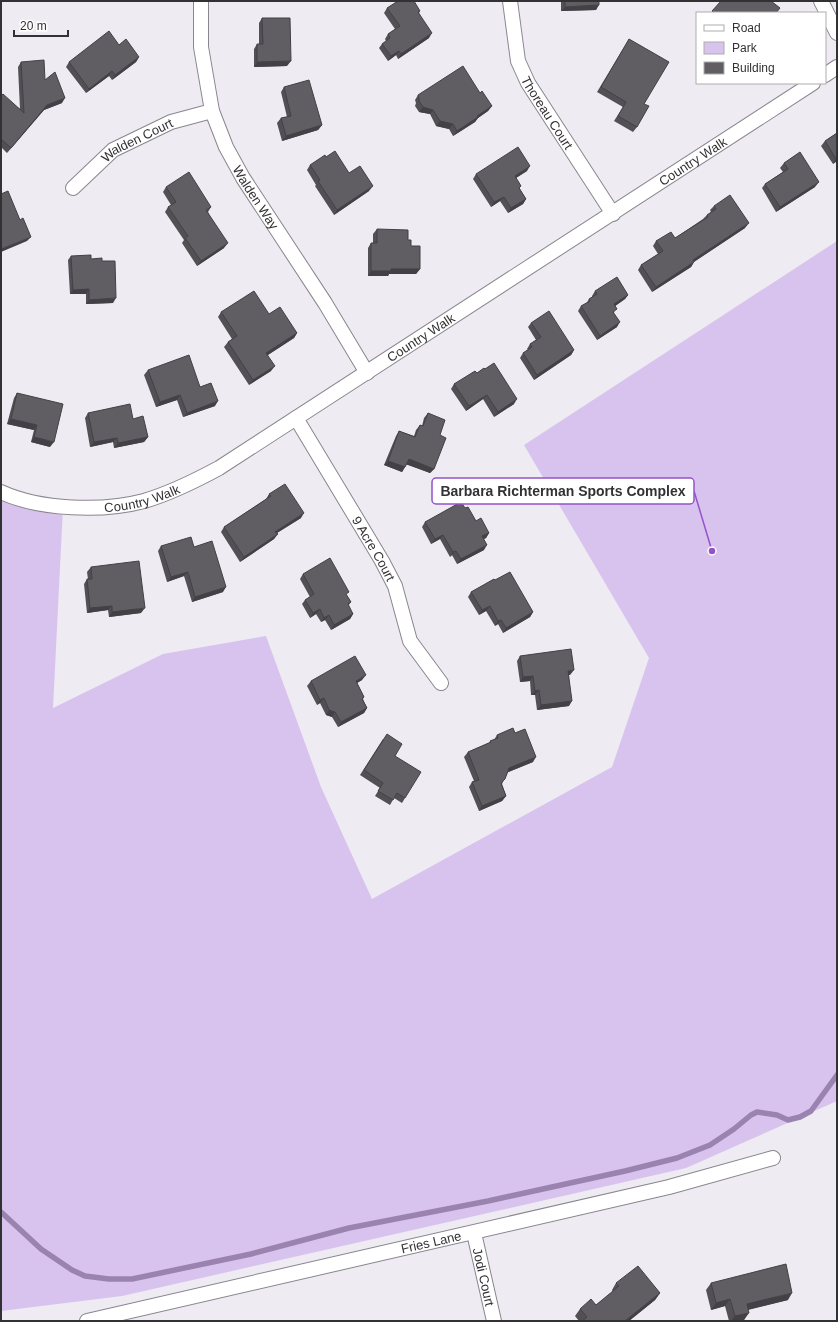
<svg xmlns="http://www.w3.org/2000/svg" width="838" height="1322" font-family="Arial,sans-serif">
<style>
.green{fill:#d8c3ee}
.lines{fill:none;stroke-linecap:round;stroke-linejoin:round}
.stream{stroke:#9a84af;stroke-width:5.5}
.minor-casing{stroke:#89868d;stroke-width:16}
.minor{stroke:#fff;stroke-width:14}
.wall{fill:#535055}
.shaded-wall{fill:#434145}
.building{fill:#605d63;stroke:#434145}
.labels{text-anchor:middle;stroke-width:4;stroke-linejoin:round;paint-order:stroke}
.street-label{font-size:13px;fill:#323134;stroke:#fff}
.leader{fill:none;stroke:#9454c9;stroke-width:1.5}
.callout-dot{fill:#9454c9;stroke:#fff;stroke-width:1.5}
.callout{fill:#fff;stroke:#9454c9;stroke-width:1.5}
.callout-label{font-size:14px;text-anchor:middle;font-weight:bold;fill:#323134}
</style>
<rect width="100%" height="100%" fill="#eeebf2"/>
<path class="green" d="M837,241V1101L686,1168L122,1296L1,1311V492L63,507L53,708L163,654L266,636L321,787L372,899L612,767L649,658L524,445Z"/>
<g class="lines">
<path class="stream" d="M1,1212L41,1249L72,1270L85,1276L109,1279H132L251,1254L349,1228L488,1201L625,1171L677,1158L710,1145L734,1129L751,1115L757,1112L777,1115L788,1120L800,1117L811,1111L837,1075"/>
<g class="minor-casing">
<g id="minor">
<path id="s1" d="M201,1V47L212,111L226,147L243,178L325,303L367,373"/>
<path id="s2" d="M510,1L518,61L528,83L613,214"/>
<path d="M821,1L837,33"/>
<path d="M825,75L837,67"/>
<path id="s3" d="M73,188L113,150L171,122L212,111"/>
<path id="s4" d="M296,418L382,561L395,586L410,641L441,683"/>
<path id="s5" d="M1,492C40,510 103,512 144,501C171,493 195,481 219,468L813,83"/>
<path id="s6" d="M474,1233L494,1321"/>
<path id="s7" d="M87,1321L669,1187L773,1158"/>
</g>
</g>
<use href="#minor" class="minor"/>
</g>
<g class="wall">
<path d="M561,1H599L596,10L561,11Z"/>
<path d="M387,8L420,11L419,13L429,38L398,59L396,55L388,61L379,48L382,44L386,41L385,39L388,34L395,29L384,13Z"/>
<path d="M262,18L287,66L254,67V49L257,44H259V23Z"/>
<path d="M629,39L644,104L637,127L633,132L614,121L623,107L597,92Z"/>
<path d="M119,45L139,57L136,62L112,80L109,76L86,93L66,67L69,62Z"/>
<path d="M21,62L45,80L62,103L44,110L7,153L1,147V96L20,109L18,67Z"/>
<path d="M284,87L322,125L318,130L282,141L277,123L281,118L287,117L281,92Z"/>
<path d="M480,93L492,106L488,111L478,118L475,122L453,136L449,129L436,126L430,114L419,112L415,106L416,103L415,100L418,95Z"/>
<path d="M837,133V161L833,164L821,146L825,141Z"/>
<path d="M326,157L349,173L369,191L334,215L315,186L316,185L307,170L310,165Z"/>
<path d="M784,163L815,187L776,212L762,188L765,184L783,172L780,168Z"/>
<path d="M527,171L516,178L520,189L526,199L523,204L508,213L500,201L491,207L473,179L476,174Z"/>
<path d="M166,187L211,207L208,212L224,248L197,266L182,243L184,240L165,212L168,207L171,205L163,192Z"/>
<path d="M714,206L745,228L694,262L691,267L652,292L638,270L641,265L658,254L653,246L656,241L675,238L703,219L707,215L711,212L710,210Z"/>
<path d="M377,229L408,240L420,269L416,274H389L388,276H368V248L371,243H373V234Z"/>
<path d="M71,256L91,259L113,303L86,304V294H70L68,260Z"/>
<path d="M595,291L628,295L625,299L615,306L614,313L617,327L597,340L578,311L581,306L586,304L589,299L592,297V296Z"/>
<path d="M221,312L269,314L297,333L294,338L268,355L271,371L249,385L224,347L228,342L232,339L218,317Z"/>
<path d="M531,323L574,350L571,355L534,380L520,358L523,353L528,350L527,349L530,344L536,340L528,327Z"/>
<path d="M485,369L514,404L494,417L483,399L466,411L451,389L454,384L477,373Z"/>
<path d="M148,370L200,387L215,406L183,417L177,400L156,407L144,375Z"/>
<path d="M17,393L50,447L31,442L34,430L7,424L14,398Z"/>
<path d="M88,413L133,419L148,437L144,442L114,448L113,442L90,447L85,418Z"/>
<path d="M428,413L440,435L434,469L430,473L407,464L405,467L402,472L384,465L396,436L399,431L414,436L416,430L420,425L422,426L424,418Z"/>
<path d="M269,494L301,518L277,533L274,539L240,562L221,532L224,527L266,499Z"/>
<path d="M465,508L476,521L489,533L486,538L484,539V550L457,564L452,555L450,557L440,539L431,544L422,527L425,522Z"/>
<path d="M161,546L194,547L223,592L192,602L184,576L167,582L158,551Z"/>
<path d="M91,567L141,613L109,617L108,610L87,613L84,584L87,579H88L87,572Z"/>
<path d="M303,574L346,595L351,602L348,606L353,614L350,619L331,630L325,620L321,622L316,614L310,618L302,604L305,600L310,597L300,579Z"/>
<path d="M495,580L533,612L530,617L503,633L498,624L495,626L486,611L479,615L468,597L471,592Z"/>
<path d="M520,656L570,675H569V706L537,710L535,695H531L530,681L520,682L517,661Z"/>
<path d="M362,680L357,683L364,697L363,699L367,708L364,713L338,727L332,717L326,715L320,703L317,705L307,686L311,681Z"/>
<path d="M515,733L533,762L508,772L502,784L506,796L502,801L479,811L469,787L472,782L474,781L464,757L468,752L489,743L490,741L494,740L497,735Z"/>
<path d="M383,739L395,756L405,798L402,803L394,798L390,805L375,796L380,788L360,775Z"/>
<path d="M616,1283L660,1293L655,1300L629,1321H579L575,1316L580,1309L596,1305L613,1292L612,1290Z"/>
<path d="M711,1283L788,1300L748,1310L744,1320L739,1321H729L725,1306L711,1310L706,1290Z"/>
</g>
<g class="shaded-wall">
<path d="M599,5L596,10L561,11L565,7Z"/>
<path d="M432,33L429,38L398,59L401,54Z"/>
<path d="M399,51L396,55L388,61L391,56Z"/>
<path d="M139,57L136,62L112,80L115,75Z"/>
<path d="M291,61L287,66L254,67L257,62Z"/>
<path d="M112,71L109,76L86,93L89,89Z"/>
<path d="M65,98L62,103L44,110L7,153L11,148L47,105Z"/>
<path d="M492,106L488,111L478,118L475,122L453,136L457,131L477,116Z"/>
<path d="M423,107L433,110L430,114L419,112Z"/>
<path d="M440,121L453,124L449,129L436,126Z"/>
<path d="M322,125L318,130L282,141L286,136Z"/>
<path d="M837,158V161L833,164L836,159Z"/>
<path d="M530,166L527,171L511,181L515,176Z"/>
<path d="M819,182L815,187L776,212L780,207Z"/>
<path d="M373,186L369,191L334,215L337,210Z"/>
<path d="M504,197L500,201L491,207L494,202Z"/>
<path d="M526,199L523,204L508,213L511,208Z"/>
<path d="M749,223L745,228L689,265L693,260Z"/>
<path d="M31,237L27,241L1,252V249Z"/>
<path d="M228,243L224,248L197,266L201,261Z"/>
<path d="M694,262L691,267L652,292L656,287Z"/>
<path d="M391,269H420L416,274H389L388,276H368L371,271Z"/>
<path d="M89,289L86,294H70L73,290Z"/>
<path d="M628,295L625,299L611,309L614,304Z"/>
<path d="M116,298L113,303L86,304L89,300Z"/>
<path d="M620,322L617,327L597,340L600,336Z"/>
<path d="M297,333L294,338L263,358L266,353Z"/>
<path d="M574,350L571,355L534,380L537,375Z"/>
<path d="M275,366L271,371L249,385L253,380Z"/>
<path d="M180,395L177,400L156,407L160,402Z"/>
<path d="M487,395L483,399L466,411L469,406Z"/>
<path d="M517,399L514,404L494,417L498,412Z"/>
<path d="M218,401L215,406L183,417L187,413Z"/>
<path d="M11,419L37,425L34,430L7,424Z"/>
<path d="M34,437L54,442L50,447L31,442Z"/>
<path d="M148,437L144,442L114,448L118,443Z"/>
<path d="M117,438L113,442L90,447L94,442Z"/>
<path d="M409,459L434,469L430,473L405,464Z"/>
<path d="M388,461L405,467L402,472L384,465Z"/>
<path d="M304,513L301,518L272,536L275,532Z"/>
<path d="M489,533L486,538L479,541L482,536Z"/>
<path d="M278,534L274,539L240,562L244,557Z"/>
<path d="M443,535L440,539L431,544L435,539Z"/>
<path d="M487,545L484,550L457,564L461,559Z"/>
<path d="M456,551L450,557L453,552Z"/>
<path d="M188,572L184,576L167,582L171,577Z"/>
<path d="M226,587L223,592L192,602L195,597Z"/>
<path d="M112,606L108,610L87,613L90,608Z"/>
<path d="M490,606L486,611L479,615L482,610Z"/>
<path d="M145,608L141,613L109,617L112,612Z"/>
<path d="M320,609L316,614L310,618L313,613Z"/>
<path d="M533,612L530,617L503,633L506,628Z"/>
<path d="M353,614L350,619L331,630L334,625Z"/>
<path d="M329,615L325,620L321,622L324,618Z"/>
<path d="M501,620L498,624L495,626L498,621Z"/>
<path d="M574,670L570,675H565L568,671Z"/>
<path d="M366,675L362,680L352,686L356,681Z"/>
<path d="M533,676L530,681L520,682L523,677Z"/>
<path d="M539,690L535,695H531L535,691Z"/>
<path d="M324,698L320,703L317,705L320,700Z"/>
<path d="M572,701L569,706L537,710L541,705Z"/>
<path d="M367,708L364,713L338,727L341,722Z"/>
<path d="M329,710L335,712L332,717L326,715Z"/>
<path d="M536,757L533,762L506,773L509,768Z"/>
<path d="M506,796L502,801L479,811L482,806Z"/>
<path d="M660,1293L655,1300L629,1321H625Z"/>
<path d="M792,1293L788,1300L742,1311L747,1304Z"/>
<path d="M730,1299L725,1306L711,1310L716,1303Z"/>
<path d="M749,1313L744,1320L739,1321H731L735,1316Z"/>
</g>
<g class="building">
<path d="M398,1H414L420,11L418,12L432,33L401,54L399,51L391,56L382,44L390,38L388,34L400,26L387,8Z"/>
<path d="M565,1H599V5L565,7Z"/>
<path d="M721,1H730L731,2L732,1H771L780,8L776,13H714L712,11Z"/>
<path d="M262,18H290L291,61L257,62V44H263Z"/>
<path d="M109,31L119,45L126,39L139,57L115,75L112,71L89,89L69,62Z"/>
<path d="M629,39L669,62L644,104L649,106L637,127L618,116L626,102L601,87Z"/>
<path d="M44,60L45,80L55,72L65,98L47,105L11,148L1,139V96L3,94L24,113L21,62Z"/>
<path d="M463,66L480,93L482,91L492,106L477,116L478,117L457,131L453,124L440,121L433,110L423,107L419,101V98L418,95Z"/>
<path d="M309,80L322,125L286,136L281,118L291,116L284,87Z"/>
<path d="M837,133V158L836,159L825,141Z"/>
<path d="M518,147L530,166L515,176L521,186L519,188L526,199L511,208L504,197L494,202L476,174Z"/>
<path d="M335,151L349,173L360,166L373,186L337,210L318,181L320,180L310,165L325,155L326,157Z"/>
<path d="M800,152L819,182L780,207L765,184L788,169L784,163Z"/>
<path d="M189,172L211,207L206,210L228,243L201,261L185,238L188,236L168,207L176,202L166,187Z"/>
<path d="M8,191L20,220L23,218L31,237L1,249V194Z"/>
<path d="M730,195L749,223L693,260L694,262L656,287L641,265L663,251L656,241L671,232L675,238L708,217L707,215L716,209L714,206Z"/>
<path d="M377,229L408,230V240H411V246H420V269H391V271H371V243H377Z"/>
<path d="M91,255V259L102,258V261H115L116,298L89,300V289L73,290L71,256Z"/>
<path d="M617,277L628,295L614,304L617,309L613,312L620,322L600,336L581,306L590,301L589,299L597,294L595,291Z"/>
<path d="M254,291L269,314L280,307L297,333L266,353L275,366L253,380L228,342L237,336L221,312Z"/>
<path d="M549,311L574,350L537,375L523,353L532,347L530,344L541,337L531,323Z"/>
<path d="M189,355L200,387L211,383L218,401L187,413L180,395L160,402L148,370Z"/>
<path d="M494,363L517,399L498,412L487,395L469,406L454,384L475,371L477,373L484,368L485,369Z"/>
<path d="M17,393L63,404L54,442L34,437L37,425L11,419Z"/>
<path d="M130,404L133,419L143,416L148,437L118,443L117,438L94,442L88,413Z"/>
<path d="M428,413L445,420L440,435L446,438L434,469L409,459L405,467L388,461L399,431L415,437L420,425L423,426Z"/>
<path d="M285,484L304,513L275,532L278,534L244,557L224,527L271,496L269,494Z"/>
<path d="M461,502L465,508L468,507L476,521L481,518L489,533L482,536L487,545L461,559L456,551L453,552L443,535L435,539L425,522Z"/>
<path d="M191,537L194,547L212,541L226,587L195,597L188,572L171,577L161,546Z"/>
<path d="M330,558L349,592L346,594L351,602L348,604L353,614L334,625L329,615L324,618L320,609L313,613L305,600L314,594L303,574Z"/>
<path d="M139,561L145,608L112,612V606L90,608L87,579H92L91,567Z"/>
<path d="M510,572L533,612L506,628L501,620L498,621L490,606L482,610L471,592L494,579L495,580Z"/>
<path d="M571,649L574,670L568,671L572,701L541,705L539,690L535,691L533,676L523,677L520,656Z"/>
<path d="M355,656L366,675L356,681L364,697L362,699L367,708L341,722L335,712L329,710L324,698L320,700L311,681Z"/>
<path d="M513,728L515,733L525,729L536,757L509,768L505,779L501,783L506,796L482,806L472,782L479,780L468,752L491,742L490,741L498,738L497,735Z"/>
<path d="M387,734L402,744L395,756L421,772L405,798L397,793L393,800L378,791L383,783L364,770Z"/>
<path d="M786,1264L792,1293L747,1304L749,1313L735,1316L730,1299L716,1303L711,1283Z"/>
<path d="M638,1266L660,1293L625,1321H582L587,1317L580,1309L591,1299L596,1305L619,1286L616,1283Z"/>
</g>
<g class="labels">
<g class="street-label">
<text dy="5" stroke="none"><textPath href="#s2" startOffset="120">Thoreau Court</textPath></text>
<text dy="5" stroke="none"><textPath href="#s3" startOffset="81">Walden Court</textPath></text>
<text dy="5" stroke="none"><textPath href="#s5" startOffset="792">Country Walk</textPath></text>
<text dy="5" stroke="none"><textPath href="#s1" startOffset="208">Walden Way</textPath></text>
<text dy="5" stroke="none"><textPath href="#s5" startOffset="468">Country Walk</textPath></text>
<text dy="5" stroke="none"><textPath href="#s5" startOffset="144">Country Walk</textPath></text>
<text dy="5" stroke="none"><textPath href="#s4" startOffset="152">9 Acre Court</textPath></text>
<text dy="5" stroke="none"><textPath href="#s7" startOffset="353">Fries Lane</textPath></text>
<text dy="5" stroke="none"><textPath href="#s6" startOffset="45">Jodi Court</textPath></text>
</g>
</g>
<path class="leader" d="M712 551L694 491"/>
<circle class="callout-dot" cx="712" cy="551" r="4"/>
<rect class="callout" x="432" y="478" width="262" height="26" rx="4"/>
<g class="callout-label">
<text x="563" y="496">Barbara Richterman Sports Complex</text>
</g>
<rect width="838" height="1322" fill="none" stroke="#323134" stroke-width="4"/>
<rect x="696" y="12" width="130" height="72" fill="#ffffff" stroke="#adadae"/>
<rect x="704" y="25" width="20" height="6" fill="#ffffff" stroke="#adadae"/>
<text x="732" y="32" font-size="12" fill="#323134">Road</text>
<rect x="704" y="42" width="20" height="12" fill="#d8c3ee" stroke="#adadae"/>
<text x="732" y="52" font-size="12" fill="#323134">Park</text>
<rect x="704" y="62" width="20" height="12" fill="#605d63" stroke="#adadae"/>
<text x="732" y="72" font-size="12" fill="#323134">Building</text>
<path d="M14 30v6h54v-6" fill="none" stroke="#323134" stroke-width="2"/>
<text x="20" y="30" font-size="12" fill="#323134" stroke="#ffffff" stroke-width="3" paint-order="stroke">20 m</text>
</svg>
